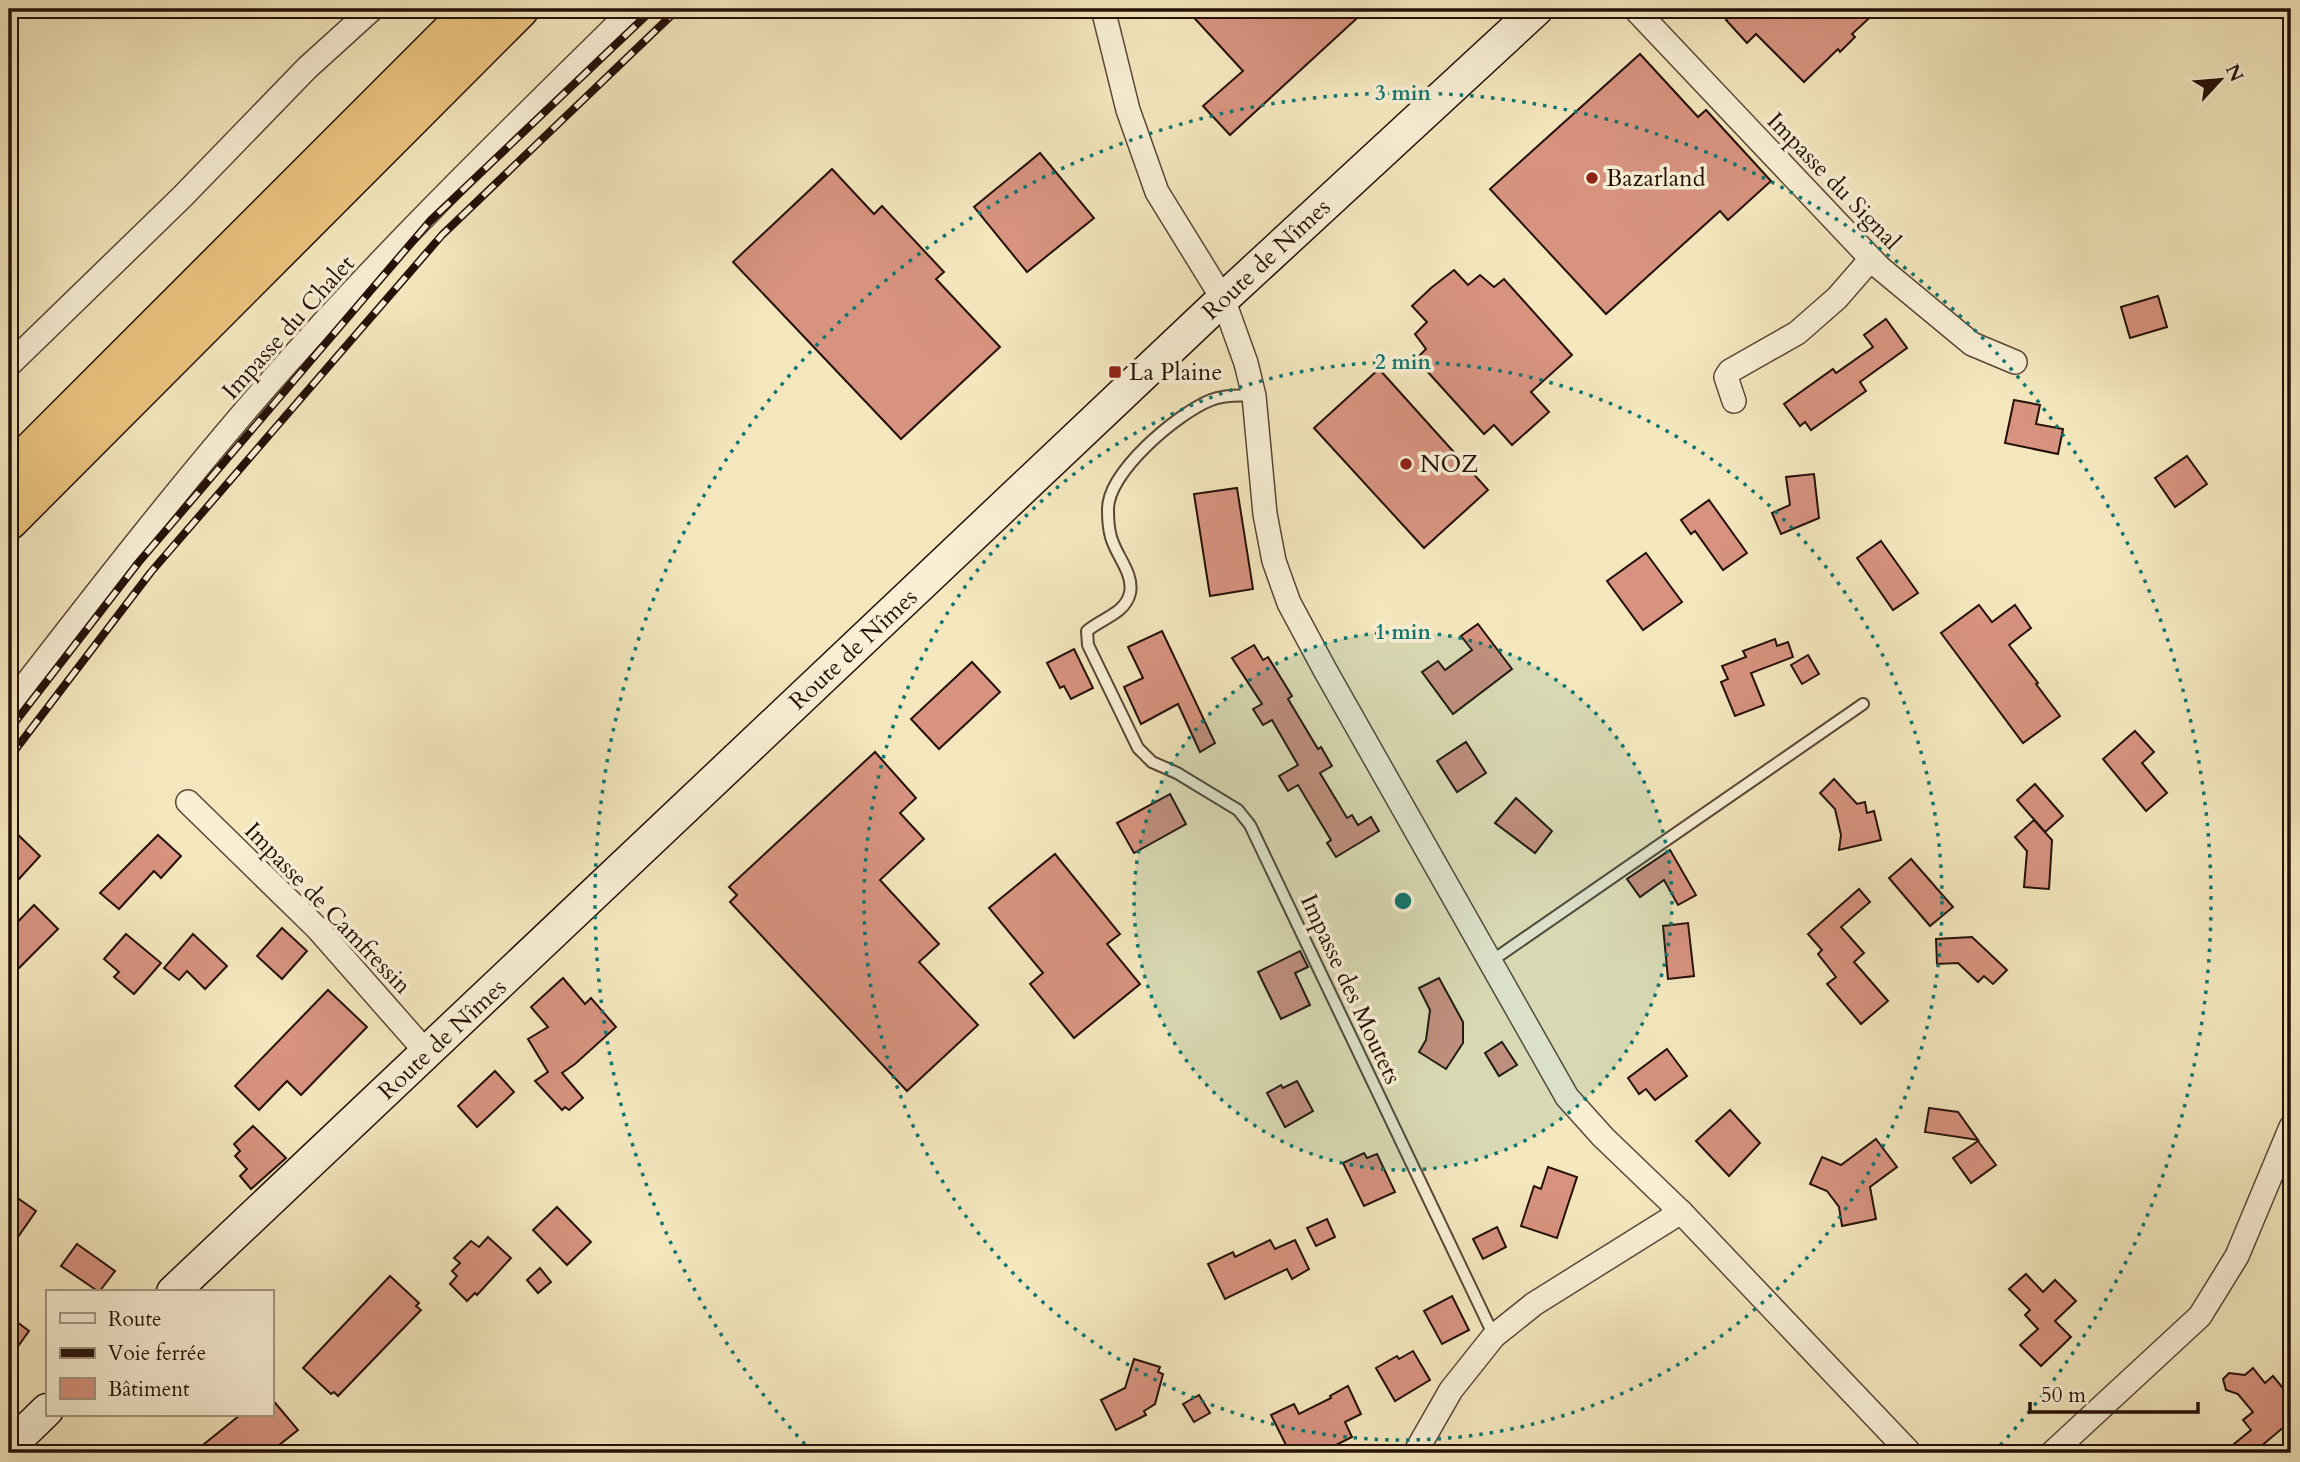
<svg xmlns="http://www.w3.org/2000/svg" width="2300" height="1462" font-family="Cardo,serif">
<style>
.building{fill:#d79380;stroke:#251008;stroke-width:2}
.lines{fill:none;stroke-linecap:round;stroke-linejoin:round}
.service-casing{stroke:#594636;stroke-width:14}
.minor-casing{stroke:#594636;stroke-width:26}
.secondary-casing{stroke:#251008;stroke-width:35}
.trunk-casing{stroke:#251008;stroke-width:40}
.service{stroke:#f8efd5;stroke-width:10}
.minor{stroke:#f8efd5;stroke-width:23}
.secondary{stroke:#f8efd5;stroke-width:32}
.trunk{stroke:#eac47f;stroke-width:37}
.rail-casing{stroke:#251008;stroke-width:8}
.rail{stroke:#f8efd5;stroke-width:5;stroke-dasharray:16;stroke-linecap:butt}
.ring{fill:none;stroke:#0f766e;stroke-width:3.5;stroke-dasharray:3.5 7}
.poi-dot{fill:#8f2418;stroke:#f8efd5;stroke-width:2.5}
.labels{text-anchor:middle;stroke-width:7;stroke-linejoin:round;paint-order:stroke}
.poi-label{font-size:24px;fill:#251008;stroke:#f8efd5;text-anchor:start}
.street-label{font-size:24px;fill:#251008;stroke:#f8efd5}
.centre{fill:#0f766e;stroke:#f8efd5;stroke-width:3.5}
.ring-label{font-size:21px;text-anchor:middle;font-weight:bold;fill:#0f766e;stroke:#f8efd5;stroke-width:7;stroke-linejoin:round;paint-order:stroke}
</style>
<rect width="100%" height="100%" fill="#f4e7be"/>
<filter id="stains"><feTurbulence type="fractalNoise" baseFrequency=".00286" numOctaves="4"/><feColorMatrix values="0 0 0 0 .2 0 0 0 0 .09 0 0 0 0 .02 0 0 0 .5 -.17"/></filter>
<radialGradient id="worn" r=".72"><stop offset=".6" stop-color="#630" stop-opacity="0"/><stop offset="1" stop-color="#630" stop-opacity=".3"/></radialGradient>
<g class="building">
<path d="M1186,9H1367L1230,135L1203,106L1243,71Z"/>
<path d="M1737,9H1879L1852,34L1855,37L1840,52L1838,49L1804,82L1756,34L1747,43L1726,20Z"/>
<path d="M1640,54L1698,117L1706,110L1771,181L1728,220L1720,211L1606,314L1490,189Z"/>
<path d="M1040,153L1094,218L1027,272L974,207Z"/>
<path d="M832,169L874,214L882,206L944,272L936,279L1000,347L901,439L733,262Z"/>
<path d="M1454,270L1468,285L1480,275L1494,287L1504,279L1572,355L1531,392L1549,412L1512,445L1494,425L1484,434L1416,359L1426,349L1415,334L1427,322L1412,306L1431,288Z"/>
<path d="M2158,296L2167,327L2130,338L2121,307Z"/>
<path d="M1886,319L1907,348L1860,382L1866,391L1811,430L1805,422L1800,426L1784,404L1833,369L1836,373L1873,347L1864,335Z"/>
<path d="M1379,369L1488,490L1424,548L1314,428Z"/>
<path d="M2014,400L2040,405L2036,424L2063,429L2058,454L2005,443Z"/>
<path d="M2187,456L2207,484L2175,507L2155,478Z"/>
<path d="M1814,474L1819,518L1781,534L1772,513L1790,505L1786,477Z"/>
<path d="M1237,488L1253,589L1210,596L1194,494Z"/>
<path d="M1709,500L1747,553L1723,570L1695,531L1691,534L1681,520Z"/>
<path d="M1881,541L1918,593L1893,610L1857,558Z"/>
<path d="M1646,553L1682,602L1643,630L1607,581Z"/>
<path d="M1979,605L1992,622L2015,605L2031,628L2009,645L2038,683L2036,684L2060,716L2023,743L1941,633Z"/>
<path d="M1478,624L1512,669L1453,714L1422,672L1438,661L1445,670L1472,650L1461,636Z"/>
<path d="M1162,631L1215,743L1200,752L1178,704L1141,724L1124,687L1143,678L1128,647Z"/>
<path d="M1775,639L1777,646L1788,642L1793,657L1751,673L1764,705L1735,716L1721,682L1728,679L1722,666L1746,657L1743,651Z"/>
<path d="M1254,645L1263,660L1268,657L1292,696L1288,699L1318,749L1321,747L1332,766L1320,773L1347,818L1352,815L1358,825L1371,817L1379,831L1336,857L1327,843L1331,840L1298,785L1288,791L1279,776L1298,765L1272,720L1263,725L1253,709L1262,704L1232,658Z"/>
<path d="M1074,649L1093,688L1071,699L1064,686L1060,688L1047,663Z"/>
<path d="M1808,655L1819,674L1802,684L1791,665Z"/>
<path d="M972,662L1000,692L939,749L911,719Z"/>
<path d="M2135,731L2154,752L2142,763L2167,793L2146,811L2103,759Z"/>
<path d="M1466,742L1486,773L1457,792L1437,761Z"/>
<path d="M875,752L916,798L900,813L924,839L880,880L939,944L919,962L978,1025L907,1091L730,902L737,895L729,887Z"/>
<path d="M1834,779L1857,804L1865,802L1867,813L1874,811L1881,840L1839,850L1841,835L1835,809L1820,793Z"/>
<path d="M2035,784L2063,816L2045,832L2017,800Z"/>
<path d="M1170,794L1186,824L1134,853L1117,823Z"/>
<path d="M1516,798L1552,831L1535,853L1495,823Z"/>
<path d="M2034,820L2052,840L2049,889L2024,887L2027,851L2015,837Z"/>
<path d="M9,826L40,856L9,890Z"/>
<path d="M158,835L181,856L161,878L154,871L119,909L100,893Z"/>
<path d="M1670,850L1696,895L1678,905L1664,880L1640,897L1627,879Z"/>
<path d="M1055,854L1120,934L1107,944L1140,984L1074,1038L1030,984L1043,973L989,908Z"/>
<path d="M1911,859L1953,907L1930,926L1889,878Z"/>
<path d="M1859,889L1870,902L1841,927L1864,953L1854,962L1888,1001L1861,1024L1827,984L1836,977L1818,954L1822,950L1808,934Z"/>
<path d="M34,905L58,929L9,978V931Z"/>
<path d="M1688,923L1694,976L1668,979L1663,926Z"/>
<path d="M282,928L307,951L282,979L257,956Z"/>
<path d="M126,934L161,963L134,994L114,977L119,972L104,959Z"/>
<path d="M193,934L227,966L205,989L187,971L179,980L164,968Z"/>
<path d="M1972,937L2007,970L1993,984L1984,976L1978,982L1958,963L1937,964L1936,939Z"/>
<path d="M1300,951L1308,967L1295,973L1310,1005L1281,1019L1258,972Z"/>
<path d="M563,978L585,1004L591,998L616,1027L575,1064L562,1073L583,1098L569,1110L565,1107L562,1110L535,1081L548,1072L528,1039L548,1027L531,1007Z"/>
<path d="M1439,978L1463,1022V1043L1446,1069L1419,1052L1426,1040L1430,1010L1419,988Z"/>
<path d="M328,990L367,1027L301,1095L287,1081L259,1110L235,1086Z"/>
<path d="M1502,1042L1517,1065L1499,1076L1485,1053Z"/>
<path d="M1667,1049L1687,1076L1655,1100L1646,1089L1639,1094L1628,1078Z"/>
<path d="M495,1071L514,1092L477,1127L458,1106Z"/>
<path d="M1297,1081L1313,1111L1285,1127L1267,1093L1281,1085L1283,1088Z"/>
<path d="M1929,1108L1958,1112L1978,1140L1925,1132Z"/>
<path d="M1730,1110L1760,1143L1729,1176L1696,1141Z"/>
<path d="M253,1126L286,1158L251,1189L240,1176L247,1169L235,1156L240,1151L234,1144Z"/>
<path d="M1876,1139L1897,1167L1870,1187L1876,1219L1842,1226L1839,1207L1827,1191L1810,1184L1822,1157L1841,1165Z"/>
<path d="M1978,1141L1996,1165L1971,1183L1953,1158Z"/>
<path d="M1364,1153L1367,1158L1377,1154L1395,1192L1364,1206L1343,1163Z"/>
<path d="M1548,1167L1577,1177L1557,1238L1521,1226L1534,1186L1541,1189Z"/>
<path d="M9,1192L36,1211L9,1250Z"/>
<path d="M557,1207L591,1242L567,1265L533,1230Z"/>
<path d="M1327,1219L1335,1237L1316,1246L1307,1228Z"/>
<path d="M1497,1227L1506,1247L1483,1259L1473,1239Z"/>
<path d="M488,1237L511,1258L477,1295L475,1293L467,1301L450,1284L457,1276L452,1271L460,1263L454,1258L471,1241L479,1247Z"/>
<path d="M1270,1240L1275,1249L1295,1240L1309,1269L1292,1279L1287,1269L1225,1299L1208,1264L1233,1252L1235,1257Z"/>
<path d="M77,1244L115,1271L99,1292L61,1266Z"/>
<path d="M540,1268L551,1282L538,1293L527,1280Z"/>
<path d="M2026,1274L2043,1292L2055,1280L2076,1301L2055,1321L2071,1337L2041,1366L2020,1345L2038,1329L2025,1315L2030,1310L2009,1289Z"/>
<path d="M390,1276L419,1303L416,1306L421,1310L338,1396L334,1392L331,1394L303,1368Z"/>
<path d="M1452,1296L1469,1330L1442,1344L1424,1311Z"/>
<path d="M9,1316L29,1331L9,1359Z"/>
<path d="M1413,1351L1430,1380L1395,1401L1376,1368L1397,1356L1399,1359Z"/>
<path d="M1134,1359L1160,1367L1158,1372L1163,1374L1155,1404L1144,1411L1146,1415L1116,1430L1101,1400L1125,1388Z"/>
<path d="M2253,1368L2265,1383L2273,1376L2291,1398V1421L2253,1453H2223L2251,1430L2243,1420L2253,1412L2238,1394L2226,1390L2223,1379L2229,1373L2245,1375Z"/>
<path d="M1348,1386L1361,1414L1345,1422L1352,1437L1320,1453H1290L1271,1415L1294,1404L1299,1414L1331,1398L1330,1396Z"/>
<path d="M1199,1395L1210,1413L1194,1422L1183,1404Z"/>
<path d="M271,1398L298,1430L269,1453H193L240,1415H271Z"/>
</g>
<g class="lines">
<g class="service-casing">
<g id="service">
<path d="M1254,396C1240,395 1224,395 1211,400C1178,413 1106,473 1108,511C1108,519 1109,530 1111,537C1116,556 1134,573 1130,593C1125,614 1102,618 1087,631L1088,645L1138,748L1152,762L1177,773L1238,810L1250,825L1494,1336"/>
<path d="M1490,962L1863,704"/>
</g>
</g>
<g class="minor-casing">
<g id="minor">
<path d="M1103,9L1128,110L1157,192L1223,299L1246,363L1254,396L1265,514L1274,561L1289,603L1325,670L1567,1097L1603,1137L1681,1212L1910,1453"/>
<path d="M1635,9L1879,267L1972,344L2015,362"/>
<path d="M9,365L182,197L307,68L372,9"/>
<path d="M1734,401L1726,377L1730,371L1797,333L1837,298L1871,259"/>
<path d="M9,706C94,596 180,485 272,380C386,250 510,130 633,9"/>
<path d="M188,802L317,928L427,1053"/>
<path d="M1415,1453L1451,1390L1494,1336L1534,1304L1681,1212"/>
<path d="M2052,1453L2200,1316L2237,1256L2291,1127"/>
</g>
</g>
<g class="secondary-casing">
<g id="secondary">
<path d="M173,1292L1223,299L1537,9"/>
<path d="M9,1447L47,1410"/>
</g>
</g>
<g class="trunk-casing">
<g id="trunk">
<path d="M9,473L473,9"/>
<path d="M9,521L520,9"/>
</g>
</g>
<use href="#service" class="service"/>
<use href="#minor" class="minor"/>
<use href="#secondary" class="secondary"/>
<use href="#trunk" class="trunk"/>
<g class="rail-casing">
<g id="rail">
<path d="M9,730L138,563L430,221L653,9"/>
<path d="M9,758L151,572L442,235L678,9"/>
</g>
</g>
<use href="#rail" class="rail"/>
</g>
<circle cx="1403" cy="901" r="269" fill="#0f766e" fill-opacity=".12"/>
<g class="ring">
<circle cx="1403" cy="901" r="269"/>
<circle cx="1403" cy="901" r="539"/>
<path d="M812 1452A808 808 0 1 1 1994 1452"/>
</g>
<g class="poi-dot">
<circle cx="1592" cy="178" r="7"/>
<rect x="1108" y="365" width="14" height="14" rx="3.5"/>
<circle cx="1406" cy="464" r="7"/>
</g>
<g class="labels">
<g class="poi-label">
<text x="1606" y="186">Bazarland</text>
<text x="1129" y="380">La Plaine</text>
<text x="1420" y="472">NOZ</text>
</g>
<g class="street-label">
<text transform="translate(1834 181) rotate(46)" y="8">Impasse du Signal</text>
<text transform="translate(1266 259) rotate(-43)" y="8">Route de Nîmes</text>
<text transform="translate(288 327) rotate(-48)" y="8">Impasse du Chalet</text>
<text transform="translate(853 649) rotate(-43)" y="8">Route de Nîmes</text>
<text transform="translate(328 908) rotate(46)" y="8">Impasse de Camfressin</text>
<text transform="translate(1351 989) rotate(65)" y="8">Impasse des Moutets</text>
<text transform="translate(442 1039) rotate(-43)" y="8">Route de Nîmes</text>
</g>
</g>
<circle cx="1403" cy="901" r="10" class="centre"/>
<g class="ring-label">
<text x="1403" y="100">3 min</text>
<text x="1403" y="369">2 min</text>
<text x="1403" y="639">1 min</text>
</g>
<rect width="2300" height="1462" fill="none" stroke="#f4e7be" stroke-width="35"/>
<rect x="10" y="10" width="2279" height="1441" fill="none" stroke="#251008" stroke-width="3.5"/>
<rect x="18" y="18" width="2265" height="1427" fill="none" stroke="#251008" stroke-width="2"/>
<rect x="46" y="1290" width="228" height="126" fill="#f8efd5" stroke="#a49683" stroke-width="2"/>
<rect x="60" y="1313" width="35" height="10" fill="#f8efd5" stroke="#a49683" stroke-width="2"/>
<text x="108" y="1326" font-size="21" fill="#251008">Route</text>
<rect x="60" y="1348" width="35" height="10" fill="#251008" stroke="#a49683" stroke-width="2"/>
<text x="108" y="1360" font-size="21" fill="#251008">Voie ferrée</text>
<rect x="60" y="1378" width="35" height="21" fill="#d79380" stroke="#a49683" stroke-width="2"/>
<text x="108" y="1396" font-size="21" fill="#251008">Bâtiment</text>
<g transform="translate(2220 80) rotate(64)" stroke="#f8efd5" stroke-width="5" paint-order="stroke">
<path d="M0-5L12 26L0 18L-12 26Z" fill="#251008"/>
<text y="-10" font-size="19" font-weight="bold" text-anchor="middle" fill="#251008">N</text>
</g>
<path d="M2030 1402v10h168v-10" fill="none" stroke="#251008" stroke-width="3.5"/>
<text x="2041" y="1402" font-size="21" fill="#251008" stroke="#f8efd5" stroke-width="5" paint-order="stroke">50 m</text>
<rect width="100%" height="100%" filter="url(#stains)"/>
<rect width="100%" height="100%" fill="url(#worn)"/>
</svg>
